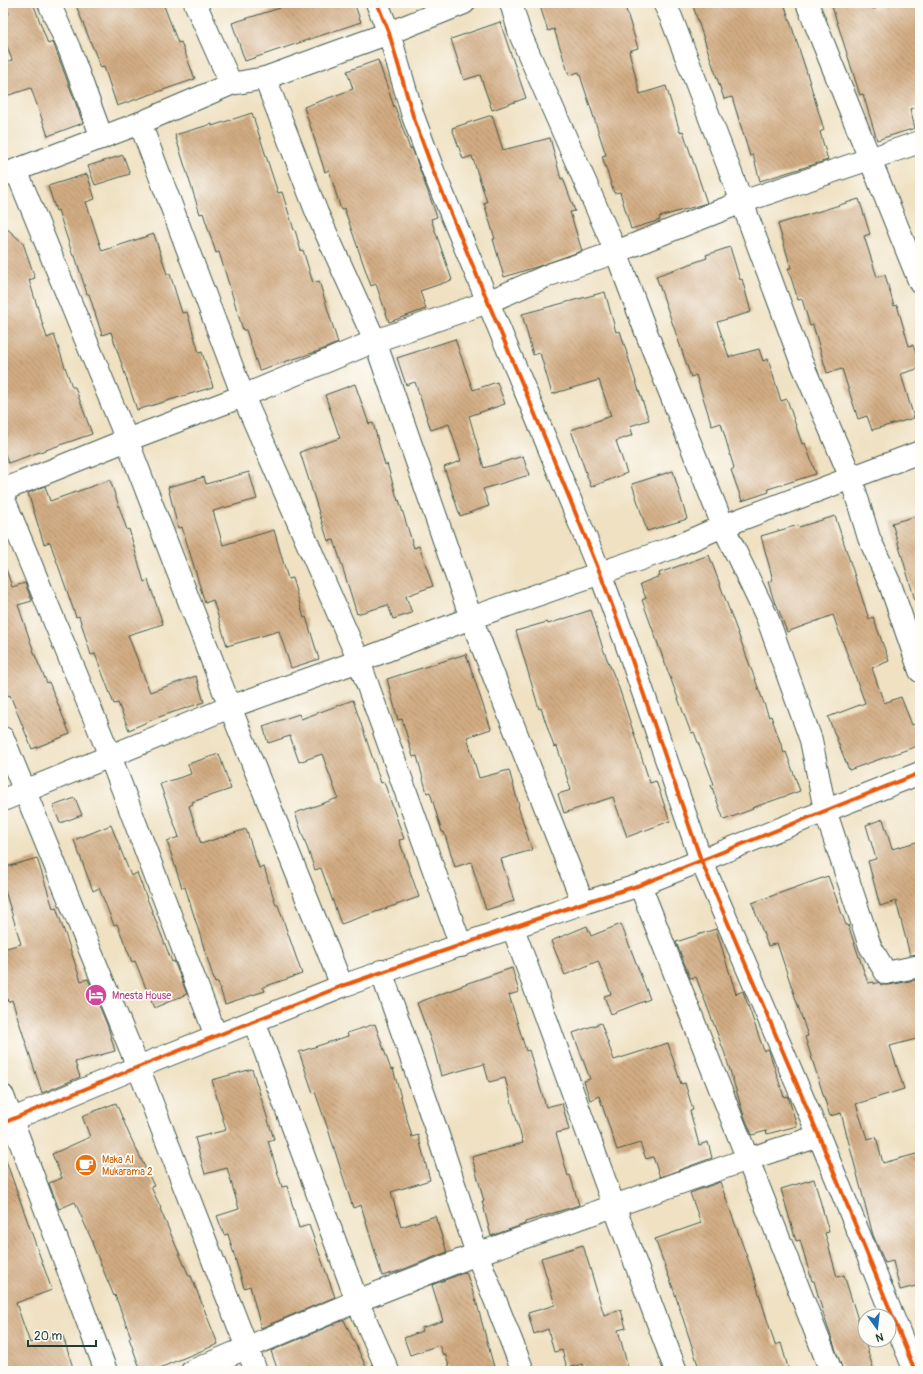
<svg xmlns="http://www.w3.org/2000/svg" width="923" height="1374" font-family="Pangolin,sans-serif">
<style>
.building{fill:url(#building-back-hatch)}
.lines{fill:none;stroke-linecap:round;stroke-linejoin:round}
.minor-casing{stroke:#3e5649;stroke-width:24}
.minor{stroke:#fff;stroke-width:22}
.cycleway-casing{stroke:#fdfcf7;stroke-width:6}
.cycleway{stroke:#e8590c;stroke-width:4}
.labels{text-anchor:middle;stroke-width:3.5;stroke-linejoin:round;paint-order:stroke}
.hotel-label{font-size:10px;fill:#b23c85;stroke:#fdfcf7;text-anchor:start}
.food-label{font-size:10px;fill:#c56008;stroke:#fdfcf7;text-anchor:start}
</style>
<defs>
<pattern id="building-back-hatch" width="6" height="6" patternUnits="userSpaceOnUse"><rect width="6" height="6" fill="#d2ac83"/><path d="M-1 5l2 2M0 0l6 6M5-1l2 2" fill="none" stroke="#aa8d6c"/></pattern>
</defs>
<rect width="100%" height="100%" fill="#fdfcf7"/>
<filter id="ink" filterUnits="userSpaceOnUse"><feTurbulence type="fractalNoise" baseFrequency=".025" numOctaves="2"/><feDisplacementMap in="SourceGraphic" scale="8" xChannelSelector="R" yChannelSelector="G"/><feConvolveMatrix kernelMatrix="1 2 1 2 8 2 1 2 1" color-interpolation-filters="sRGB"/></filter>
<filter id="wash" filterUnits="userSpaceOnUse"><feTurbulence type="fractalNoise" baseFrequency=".012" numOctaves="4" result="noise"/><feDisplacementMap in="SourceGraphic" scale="16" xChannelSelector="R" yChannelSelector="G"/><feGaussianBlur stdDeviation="0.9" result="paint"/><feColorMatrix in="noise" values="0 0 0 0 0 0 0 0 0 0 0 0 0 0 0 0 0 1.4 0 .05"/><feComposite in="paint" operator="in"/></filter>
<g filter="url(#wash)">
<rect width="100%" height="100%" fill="#efe1c2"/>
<g id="blocks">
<g class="building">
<path d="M5,3H33L48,44L53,42L57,53L83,123L48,136L31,88L3,97V63L12,60L3,36V16L9,14Z"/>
<path d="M75,3H163L178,43L181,42L195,79L117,106L104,67L101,68Z"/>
<path d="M278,3H354L361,22L245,61L232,23L280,8Z"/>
<path d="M539,3H624L638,48L629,51L640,94L666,86L680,132L683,131L707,203L659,217L660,220L631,229L620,192L614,193L602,156L606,155L579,72L569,75L554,29L548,31Z"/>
<path d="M692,3H784L806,70L824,130L820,132L828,160L760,181L753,155L750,156L732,97L724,99Z"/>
<path d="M831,3H871L873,9L892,3H917L920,12V106L910,109L915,128L877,140L863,94L860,95Z"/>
<path d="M500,22L526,98L492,110L480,75L464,80L451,39Z"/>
<path d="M378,60L394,107H395L410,149L412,148L437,217L431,219L452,280L420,291L426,309L389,322L376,284L371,286L344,208L341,210L329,170L325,172L304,107L353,89L347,71Z"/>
<path d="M252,113L278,193L282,192L294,230H295L301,251L303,250L313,283L319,281L338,343L319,351L259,370L246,330H243L219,252L216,253L203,213L200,214L175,135L212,124V126Z"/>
<path d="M492,115L503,150L550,138L561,179L563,178L575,211L570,212L582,251L536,267L504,277L493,239H495L484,203L487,202L472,156L463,159L452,128Z"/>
<path d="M123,155L130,174L95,185L88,166Z"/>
<path d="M87,174L95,199L86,202L102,251L154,234L167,274H170L182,313L187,312L199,353L202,352L213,387L137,410L111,332L102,335L89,294H87L75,256H73L58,210L56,211L48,186Z"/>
<path d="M859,199L870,234L864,236L877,277L885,275L894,306L897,305L909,346L913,345L920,368L901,374L914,418L872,430L867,416L858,419L842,369L827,373L813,325L810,326L802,299L798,300L788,268H791L778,224Z"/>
<path d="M3,225L23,243L35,278L29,280L47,338L54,335L72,387H75L92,434L8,463L3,448Z"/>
<path d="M730,247L740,280L742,279L751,312L717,322L729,357L759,349L763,361L768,359L781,401L787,399L802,444L805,443L816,474L768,489L769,492L742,501L731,470L734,468L721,423L712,426L696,375L691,377L656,276L707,258L706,255Z"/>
<path d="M605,292L616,332L620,331L634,376L649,420L630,426L633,435L616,441L627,473L591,487L571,430L611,416L599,380L552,394L540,353L533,355L522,314Z"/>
<path d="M455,339L473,390L497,382L505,404L469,416L484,468L523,456L529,475L483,489L489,506L460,516L444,467L461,461L449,424L431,430L415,382L406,385L397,358Z"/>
<path d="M355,384L369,424L373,423L385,465L387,464L398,501L399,500L414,548L419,546L433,586L406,596L412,613L393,619L388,605L357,614L334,540L328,541L300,452L340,438L325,395Z"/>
<path d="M673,471L687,519L647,531L632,484Z"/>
<path d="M249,472L257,499L213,511L223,545L274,530L288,579L292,578L304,618L306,617L319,659L291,668L279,631L227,646L213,600L205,603L182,527L178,528L168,487L204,477L206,484Z"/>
<path d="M110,480L127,530L129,529L144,582L148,580L163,624L128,635L150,692L196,676L204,702L156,718L129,730L118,703L114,704L95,654L91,655L79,616L76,617L50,542L44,544L28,493L45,486L50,501Z"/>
<path d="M920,515V600H915L892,523Z"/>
<path d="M835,516L869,619L873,617L889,661L872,668L884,703L901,697L912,725L920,722V745L849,770L828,717L865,703L833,615L787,632L776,603L775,604L768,582L773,580L761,536L798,525L799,527Z"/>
<path d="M709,555L769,717L771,716L784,753L786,752L800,791L752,808L753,809L724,820L711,785L714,784L694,732L691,733L667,669L642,600L646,598L640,584L660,576L659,573Z"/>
<path d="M6,569L12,587L25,583L32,601L18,605L36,658L47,683L49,682L70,734L32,749L10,695L8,696L3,683V570Z"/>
<path d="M591,610L603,649L619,688L650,783L656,781L670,821L627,837L613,797L564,813L558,794L571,790L557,746L554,747L541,708L539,709L516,631L547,622L548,624Z"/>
<path d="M466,654L491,729L467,737L479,778L509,770L519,806H518L532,850L501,859L514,901L486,910L471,862L455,867L444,832H442L430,792L427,793L417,756L413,757L402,719L398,720L387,679Z"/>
<path d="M353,700L381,783L384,782L404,839L399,840L419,897L341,924L321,868L315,870L295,813L338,798L322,754L299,762L290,736L268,743L263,726L299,714L301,719Z"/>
<path d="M219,754L231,789L192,802L193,804L189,806L201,844L246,829L259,868L264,867L276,905H278L302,974L263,987L265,991L225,1004L218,982L215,983L185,887L182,888L167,841L179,837L160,784L191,774L188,764Z"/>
<path d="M75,798L82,815L60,823L53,806Z"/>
<path d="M883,819L892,849L920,841V954L910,955L896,901L880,906L868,861L876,859L866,825Z"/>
<path d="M111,825L131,876L137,873L172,962L174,961L187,994L154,1008L135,961L132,962L117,924L114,925L99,888L93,891L74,840Z"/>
<path d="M37,858L53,908L56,907L81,981L88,979L108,1027L115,1051L75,1062L80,1077L42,1093L12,1000L8,1002L3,985V949L21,944L3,884V868Z"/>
<path d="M828,876L846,925H848L868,983L874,982V984L879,982L881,985H889L920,979V1038L890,1046L904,1089L856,1104L867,1139L876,1137L883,1163L920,1153V1285L900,1290L893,1261L885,1263L873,1235L841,1113L830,1116L805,1037L808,1036L777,943L768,946L752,903Z"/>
<path d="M621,924L650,999L611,1014L604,996L611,994L598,961L565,975L551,941L587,926L591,936Z"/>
<path d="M716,929L736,994L743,991L764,1051L768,1049L769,1051L784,1097L788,1096L797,1126L767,1134L766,1131L752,1135L744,1116L725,1054L696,977L690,978L676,942Z"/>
<path d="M512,968L519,992L509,995L526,1051L529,1050L546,1107L562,1103L569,1130L556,1133L568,1176L570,1175L579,1205L525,1222V1224L491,1236L482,1201H484L472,1157L523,1143L505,1078L489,1082L484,1064L441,1076L434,1049L417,1003L462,986V985Z"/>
<path d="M601,1023L614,1060L668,1043L681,1084L685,1083L693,1110L690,1111L699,1145L708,1142L712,1158L660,1177L653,1157L646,1159L640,1143L617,1150L599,1096L590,1100L584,1081L590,1079L573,1033Z"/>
<path d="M375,1024L391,1070L393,1069L412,1137L418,1135L430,1180L391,1192L401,1227L435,1216L447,1252L399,1271L382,1276L361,1205L353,1208L328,1129L315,1092L313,1093L299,1052L348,1036L347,1033Z"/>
<path d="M252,1069L274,1139L268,1141L282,1187L287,1186L299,1228L309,1225L335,1297L261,1328L250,1286L244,1288L228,1234L224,1235L217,1216L239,1209L227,1168L205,1174L195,1138L226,1130L212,1080Z"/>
<path d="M116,1103L129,1134L154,1186L151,1187L161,1208L160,1209L189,1276H191L218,1344L152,1371H141L129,1338L131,1337L115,1295L114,1296L92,1243H93L75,1202L59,1209L49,1183L62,1178L52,1154L90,1137L82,1116Z"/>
<path d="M3,1158H5L52,1290L16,1303L30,1343L62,1333L74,1371H3Z"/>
<path d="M814,1179L829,1232L825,1233L837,1277L844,1275L874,1371H843L824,1316L814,1281H812L800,1240L796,1241L781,1189Z"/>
<path d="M720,1182L751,1268L775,1345L781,1343L789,1371H700L673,1288L655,1239L701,1223L690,1193Z"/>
<path d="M583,1245L604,1315L621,1310L626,1328L618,1330L629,1371H585L583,1364L567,1368L562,1350L554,1352L548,1329L534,1334L528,1313L555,1305L541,1258Z"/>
<path d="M466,1272L477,1304L495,1371H451L445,1354L443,1355L439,1345L410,1355L404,1338L422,1331L421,1328L443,1321L432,1285Z"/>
<path d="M344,1320L368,1371H278L271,1351Z"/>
</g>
</g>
</g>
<g filter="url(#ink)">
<use href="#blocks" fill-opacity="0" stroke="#3e5649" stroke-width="1"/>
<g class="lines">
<g class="minor-casing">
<g id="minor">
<path d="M49,3L69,48L102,138"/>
<path d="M195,3L231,84"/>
<path d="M377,3L389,33L413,116L434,173L542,431L600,573L626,643L701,860L819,1136L915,1371"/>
<path d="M511,3L520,34L616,252L646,332L723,526L767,617L811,740L825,810L870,946L886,973L920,966"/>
<path d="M664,3L671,17L742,202L801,361L851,478L869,538L890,584L920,671"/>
<path d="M807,3L920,283"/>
<path d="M265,78L317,213L375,341L471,618L583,903"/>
<path d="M140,123L243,396L359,661L461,946"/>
<path d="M16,170L127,440L230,707L342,986"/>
<path d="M3,175L140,123L231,84L265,78L389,33L464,3"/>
<path d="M3,490L127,440L243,396L375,341L488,302L549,275L616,252L742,202L920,142"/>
<path d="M3,497L110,756L216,1036"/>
<path d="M3,738L138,1067L256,1371"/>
<path d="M3,800L230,707L359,661L471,618L675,547L723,526L920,452"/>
<path d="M640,885L831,1371"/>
<path d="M513,928L614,1206L676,1371"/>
<path d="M381,971L436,1129L477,1254L523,1371"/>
<path d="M254,1021L357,1301L388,1371"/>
<path d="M3,1096L106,1371"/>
<path d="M3,1123L138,1067L342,986L583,903L640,885L920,773"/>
<path d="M192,1371L357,1301L477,1254L748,1159L819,1136"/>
</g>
</g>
<use href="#minor" class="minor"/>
<g class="cycleway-casing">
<g id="cycleway">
<path d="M377,3L389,33L413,116L434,173L542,431L600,573L626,643L701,860L819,1136L915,1371"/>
<path d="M3,1123L138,1067L342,986L583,903L640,885L920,773"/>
</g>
</g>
<use href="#cycleway" class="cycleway"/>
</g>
</g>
<defs>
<g id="hotel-disc" transform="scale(1.15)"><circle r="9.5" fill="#d1479c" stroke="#fdfcf7"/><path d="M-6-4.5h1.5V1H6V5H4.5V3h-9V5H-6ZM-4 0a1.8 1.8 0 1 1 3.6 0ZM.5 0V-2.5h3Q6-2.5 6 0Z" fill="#fff"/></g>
<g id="cafe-disc" transform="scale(1.15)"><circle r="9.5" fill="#e8710a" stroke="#fdfcf7"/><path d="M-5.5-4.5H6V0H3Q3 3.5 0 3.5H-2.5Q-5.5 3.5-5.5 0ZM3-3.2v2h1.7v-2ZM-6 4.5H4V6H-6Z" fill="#fff"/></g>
</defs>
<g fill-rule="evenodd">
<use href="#hotel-disc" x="96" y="995"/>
<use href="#cafe-disc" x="86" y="1165"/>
</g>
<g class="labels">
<g class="hotel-label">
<text x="112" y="999">Mnesta House</text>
</g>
<g class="food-label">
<text x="102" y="1163">Maka Al<tspan x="102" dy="12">Mukarama 2</tspan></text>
</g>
</g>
<rect width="923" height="1374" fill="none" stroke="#fdfcf7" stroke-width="16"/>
<g transform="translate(877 1328) rotate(165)"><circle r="19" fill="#fdfcf7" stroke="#a4b0a9"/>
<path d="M0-3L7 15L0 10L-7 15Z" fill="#1f6fb2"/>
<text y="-6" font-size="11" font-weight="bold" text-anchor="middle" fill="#1f3d34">N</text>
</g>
<path d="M28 1340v6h68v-6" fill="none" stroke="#1f3d34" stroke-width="2"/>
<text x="34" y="1340" font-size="12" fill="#1f3d34" stroke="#fdfcf7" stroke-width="3" paint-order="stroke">20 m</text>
</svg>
